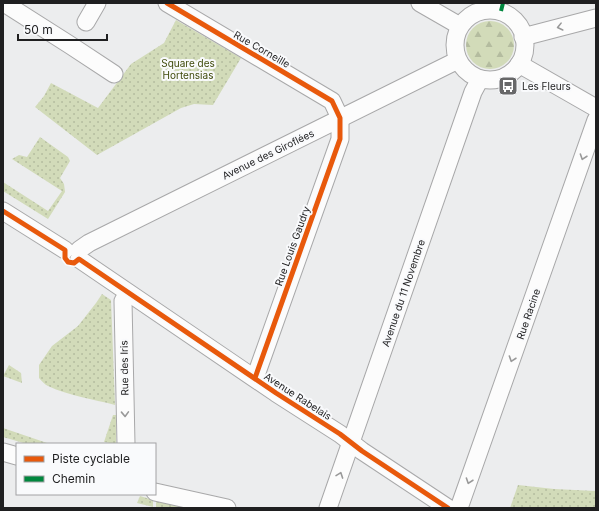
<svg xmlns="http://www.w3.org/2000/svg" width="599" height="511" font-family="Inter,sans-serif">
<style>
.grass{fill:url(#grass-dots)}
.forest{fill:url(#forest-firs)}
.lines{fill:none;stroke-linecap:round;stroke-linejoin:round}
.minor-casing{stroke:#a8a8a9;stroke-width:19}
.minor{stroke:#fcfcfc;stroke-width:17}
.quiet{stroke:#00873e;stroke-width:4;stroke-dasharray:8 4;stroke-linecap:butt}
.cycleway-casing{stroke:#f9fafc;stroke-width:8}
.cycleway{stroke:#e8590c;stroke-width:5}
.oneway{stroke:#999}
.labels{text-anchor:middle;stroke-width:4;stroke-linejoin:round;paint-order:stroke}
.street-label{font-size:10px;fill:#1f1f20;stroke:#f9fafc}
.park-label{font-size:10px;fill:#414c0d;stroke:#f9fafc}
.poi-label{font-size:10px;fill:#1f1f20;stroke:#f9fafc;text-anchor:start}
</style>
<defs>
<pattern id="grass-dots" width="8" height="8" patternUnits="userSpaceOnUse"><rect width="8" height="8" fill="#d2dbb9"/><path d="M2 2h.1M6 6h.1" fill="none" stroke="#b4bc9f" stroke-width="1.8" stroke-linecap="round"/></pattern>
<pattern id="forest-firs" width="22" height="20" patternUnits="userSpaceOnUse"><rect width="22" height="20" fill="#d2dbb9"/><path d="M5 1l3.5 6h-7zM16 11l3.5 6h-7z" fill="#b4bc9f"/></pattern>
</defs>
<rect width="100%" height="100%" fill="#ecedee"/>
<g class="grass">
<path d="M176,20L241,58L213,105L194,104L181,108L97,155L35,107L44,96L51,83L98,108L131,64L164,43Z"/>
<path d="M40,137L68,157L70,161L60,178L64,184L65,192L48,219L3,191V182L48,211L62,191L12,159L19,155L27,157Z"/>
<path d="M102,294L111,300L115,405C93,399 69,396 48,386C45,385 42,381 39,378V365L52,346L78,326L96,303Z"/>
<path d="M9,365L21,373L22,383L3,376Z"/>
<path d="M113,415H116V444L104,442Z"/>
<path d="M3,428L50,444H27L3,437Z"/>
<path d="M518,485L554,489L596,491V508H510Z"/>
<path d="M140,496L153,500V507L137,503Z"/>
<path d="M156,500L180,507V508H156Z"/>
</g>
<circle class="forest" cx="490" cy="45" r="24"/>
<g class="lines">
<g class="minor-casing">
<g id="minor">
<path d="M4,3L70,45L114,74"/>
<path d="M167,3L332,101L340,118V139L255,378"/>
<path d="M420,3L460,26"/>
<circle cx="490" cy="45" r="35"/>
<path d="M86,22L97,3"/>
<path d="M523,37L596,18"/>
<path d="M519,64L596,108"/>
<path d="M3,211L65,250"/>
<path d="M79,250L89,243L458,60"/>
<path d="M79,259L276,393L340,434L362,451L448,508"/>
<path d="M126,444L123,301L128,293"/>
<path d="M3,452L17,456"/>
<path d="M155,492L227,508"/>
<path d="M328,508L473,92L480,79"/>
<path d="M459,508L596,120"/>
</g>
</g>
<use href="#minor" class="minor"/>
<path class="quiet" d="M501,11L503,3"/>
<g class="cycleway-casing">
<g id="cycleway">
<path d="M167,3L332,101L340,118V139L255,378"/>
<path d="M3,211L65,250V258L68,262L74,263L79,259L276,393L340,434L362,451L448,508"/>
</g>
</g>
<use href="#cycleway" class="cycleway"/>
</g>
<defs><path id="oneway-chevron" d="M-2-3.5L2.5 0L-2 3.5" fill="none" stroke-width="1.6" stroke-linecap="round" stroke-linejoin="round"/></defs>
<g class="oneway">
<use href="#oneway-chevron" transform="translate(560 27) rotate(166)"/>
<use href="#oneway-chevron" transform="translate(583 157) rotate(109)"/>
<use href="#oneway-chevron" transform="translate(512 359) rotate(109)"/>
<use href="#oneway-chevron" transform="translate(125 414) rotate(88)"/>
<use href="#oneway-chevron" transform="translate(340 475) rotate(-70)"/>
<use href="#oneway-chevron" transform="translate(469 481) rotate(109)"/>
</g>
<defs>
<g id="bus-square" transform="scale(1)"><rect x="-9" y="-9" width="18" height="18" rx="4" fill="#676768" stroke="#f9fafc"/><path d="M-5-6H5V4H4V6H2V4H-2V6H-4V4H-5ZM-3.5-4V0h7V-4ZM-3.5 1.2v1.5H-2V1.2ZM2 1.2v1.5H3.5V1.2Z" fill="#fff"/></g>
</defs>
<g fill-rule="evenodd">
<use href="#bus-square" x="508" y="86"/>
</g>
<g class="labels">
<g class="street-label">
<text transform="translate(262 49) rotate(30)" y="4">Rue Corneille</text>
<text transform="translate(268 154) rotate(-26)" y="4">Avenue des Giroflées</text>
<text transform="translate(292 246) rotate(-70)" y="4">Rue Louis Gaudry</text>
<text transform="translate(403 293) rotate(-71)" y="4">Avenue du 11 Novembre</text>
<text transform="translate(528 314) rotate(-71)" y="4">Rue Racine</text>
<text transform="translate(124 368) rotate(-91)" y="4">Rue des Iris</text>
<text transform="translate(298 396) rotate(33)" y="4">Avenue Rabelais</text>
</g>
<g class="park-label">
<text x="188" y="67">Square des<tspan x="188" dy="12">Hortensias</tspan></text>
</g>
<g class="poi-label">
<text x="522" y="90">Les Fleurs</text>
</g>
</g>
<rect width="599" height="511" fill="none" stroke="#1f1f20" stroke-width="8"/>
<rect x="16" y="443" width="140" height="52" fill="#f9fafc" stroke="#a2a2a4"/>
<rect x="24" y="456" width="20" height="6" fill="#e8590c" stroke="#a2a2a4"/>
<text x="52" y="463" font-size="12" fill="#1f1f20">Piste cyclable</text>
<rect x="24" y="476" width="20" height="6" fill="#00873e" stroke="#a2a2a4"/>
<text x="52" y="483" font-size="12" fill="#1f1f20">Chemin</text>
<path d="M18 34v6h89v-6" fill="none" stroke="#1f1f20" stroke-width="2"/>
<text x="24" y="34" font-size="12" fill="#1f1f20" stroke="#f9fafc" stroke-width="3" paint-order="stroke">50 m</text>
</svg>
